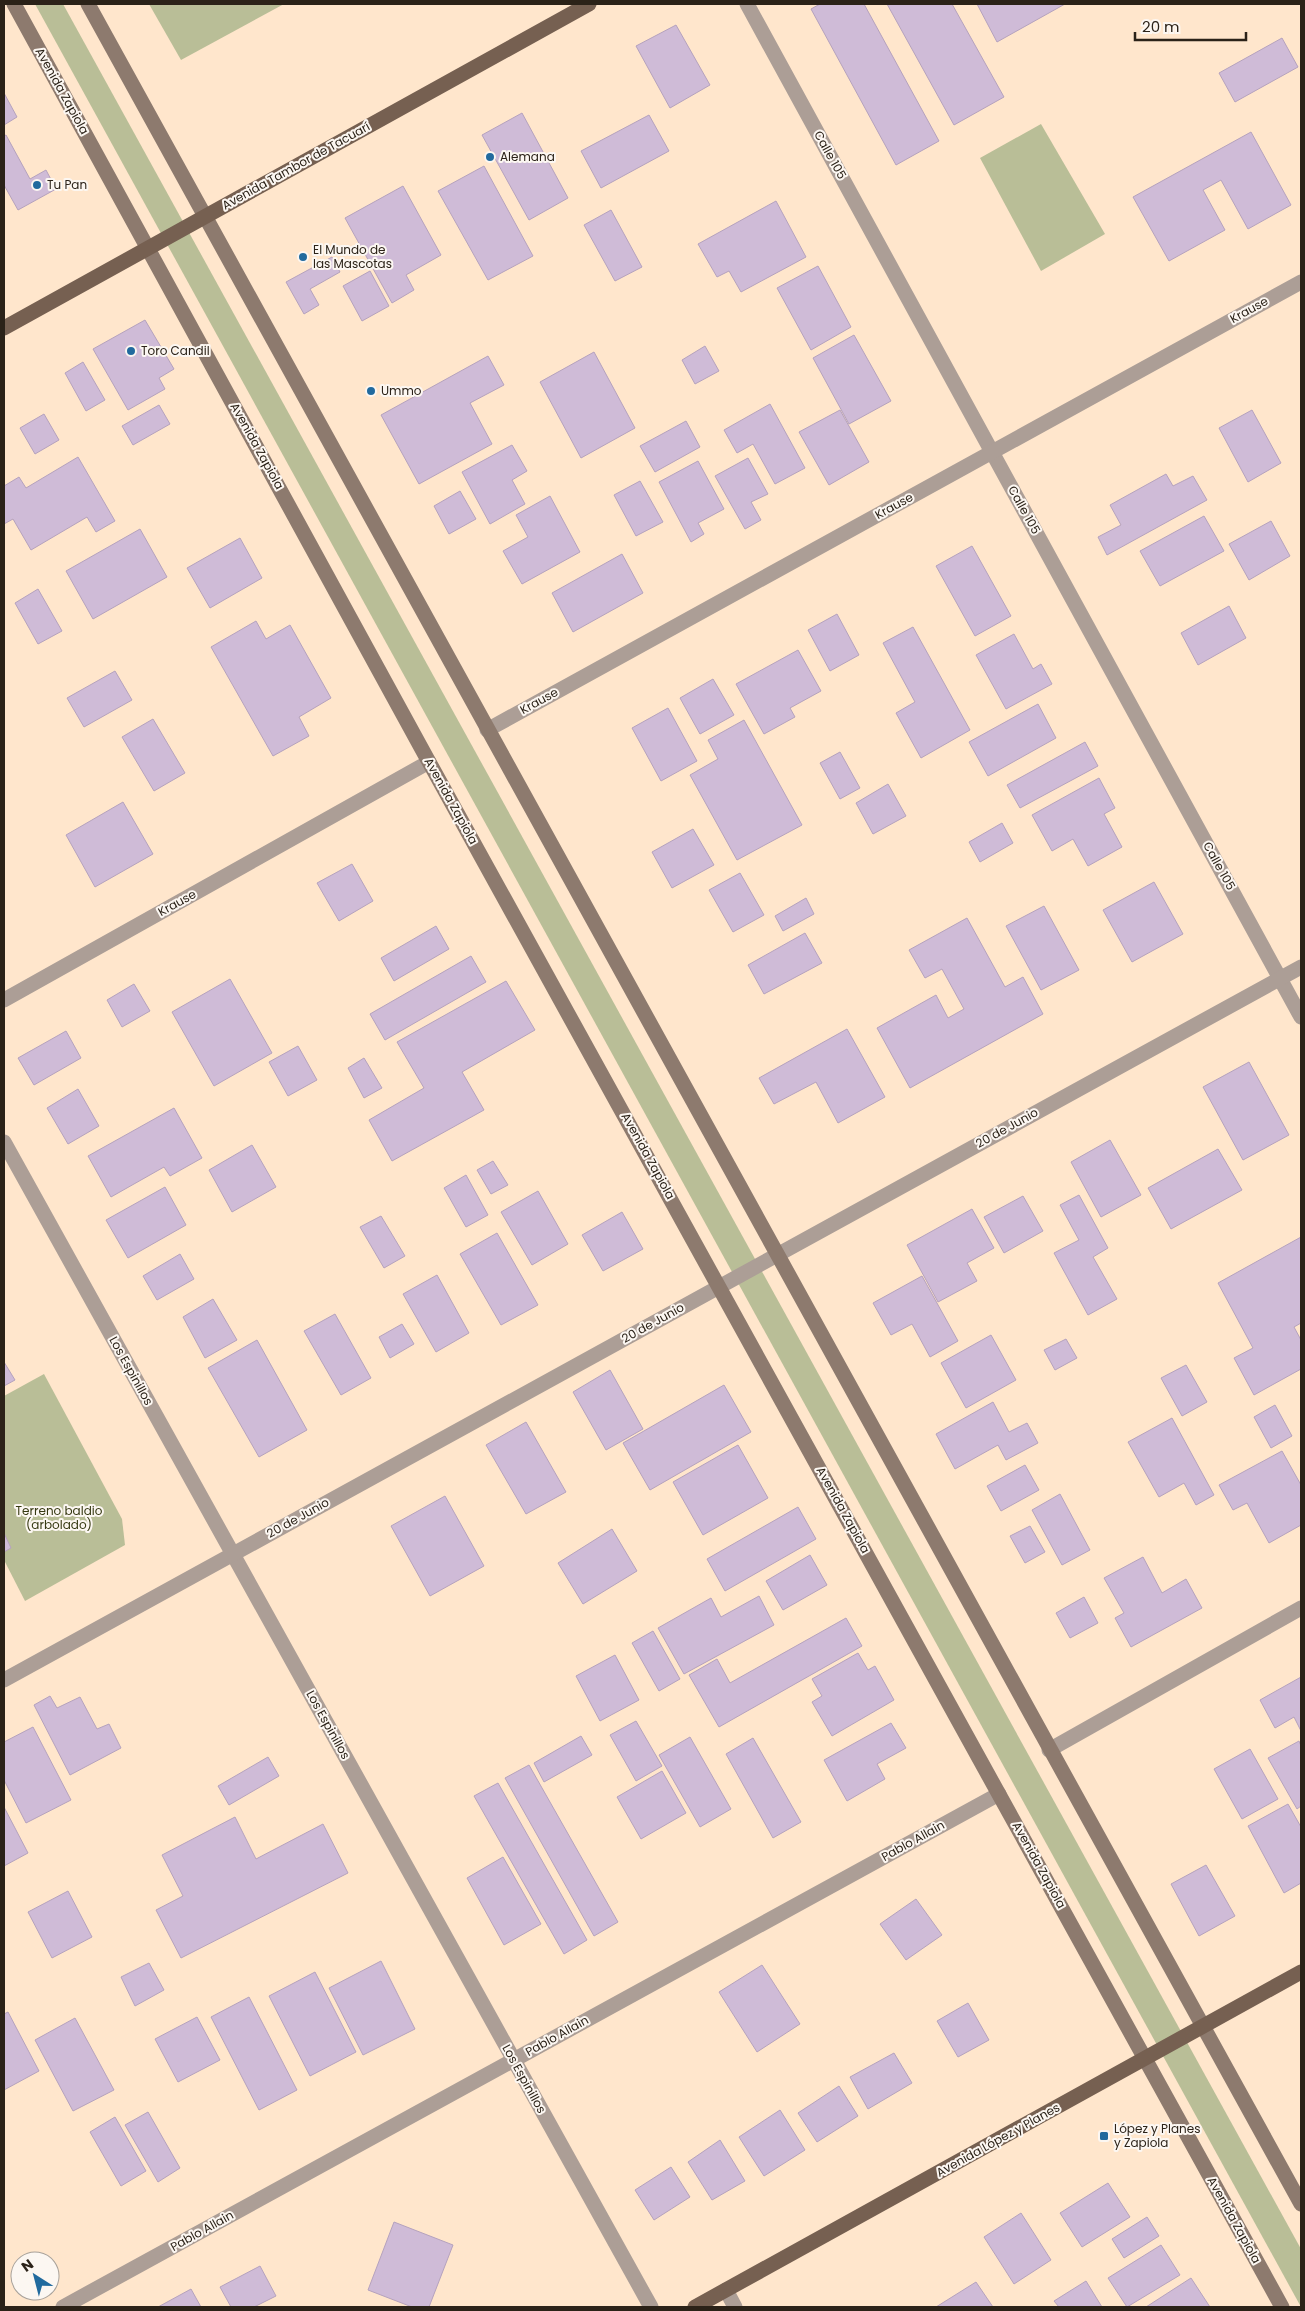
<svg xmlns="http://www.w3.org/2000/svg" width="1305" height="2311" font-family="Poppins,sans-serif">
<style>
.green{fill:#b9be97}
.building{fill:#cfbbd7;stroke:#b5a2bd}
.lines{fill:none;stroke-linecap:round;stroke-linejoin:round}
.street{stroke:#ac9e96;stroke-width:15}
.secondary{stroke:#8d7a6e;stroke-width:15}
.primary{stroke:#766051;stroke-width:15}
.poi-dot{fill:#216a9e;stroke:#fcf7f2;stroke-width:2}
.labels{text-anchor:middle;stroke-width:4;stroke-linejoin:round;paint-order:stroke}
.street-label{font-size:12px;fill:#2b2218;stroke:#fcf7f2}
.poi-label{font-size:12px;fill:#2b2218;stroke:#fcf7f2;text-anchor:start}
.park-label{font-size:12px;fill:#363912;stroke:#fcf7f2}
</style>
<rect width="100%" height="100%" fill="#ffe6cc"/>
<g class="green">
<path d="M35,4H63L1301,2249V2307Z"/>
<path d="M149,4H284L181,60Z"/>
<path d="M1041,124L1105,234L1041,271L980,158Z"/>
<path d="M44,1374L122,1519L125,1545L25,1601L4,1560V1396Z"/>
</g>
<g class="building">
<path d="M820,4H864L939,141L896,165L811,9Z"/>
<path d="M887,4H952L1004,97L954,125Z"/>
<path d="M977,4H1065L997,42Z"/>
<path d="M676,25L710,85L670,108L636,46Z"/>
<path d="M1282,38L1298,67L1235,102L1219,73Z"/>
<path d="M4,93L17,117L4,125Z"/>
<path d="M522,113L568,198L529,220L482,135Z"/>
<path d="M649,115L669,151L601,188L581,151Z"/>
<path d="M1251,132L1291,205L1248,229L1221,180L1203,190L1225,230L1169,261L1133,197Z"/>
<path d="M6,135L30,179L46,170L56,189L18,210L4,185V136Z"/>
<path d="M484,166L533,256L488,280L438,191Z"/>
<path d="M403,186L441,255L406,275L414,290L392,303L345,218Z"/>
<path d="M776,201L806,257L741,292L729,271L717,277L698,244Z"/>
<path d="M611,210L642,267L615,281L584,225Z"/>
<path d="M332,257L340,272L310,289L319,305L304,314L286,282Z"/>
<path d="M818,266L851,327L811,350L777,288Z"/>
<path d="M370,271L389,306L362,321L343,286Z"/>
<path d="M145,320L174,369L159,378L165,389L128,410L93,349Z"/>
<path d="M854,335L891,401L849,424L813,358Z"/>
<path d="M705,346L719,371L695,384L682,360Z"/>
<path d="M594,352L635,428L581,458L540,382Z"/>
<path d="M488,356L504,385L470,403L492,444L419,484L381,415Z"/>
<path d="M83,362L105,400L86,411L65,373Z"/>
<path d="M770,404L805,468L775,484L753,444L737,453L724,430Z"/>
<path d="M159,405L170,424L133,445L122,426Z"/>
<path d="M840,410L869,462L829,485L799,432Z"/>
<path d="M1252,410L1281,463L1248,482L1219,428Z"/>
<path d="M44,414L59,440L35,454L20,428Z"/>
<path d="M686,421L700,447L655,472L640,446Z"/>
<path d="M512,445L527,471L512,480L525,504L490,524L462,472Z"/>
<path d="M78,457L115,521L96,532L87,517L31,550L13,519L4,524V486L19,477L26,488Z"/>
<path d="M748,458L768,494L751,502L761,520L745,529L715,476Z"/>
<path d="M698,461L724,509L698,523L704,534L691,542L659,482Z"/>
<path d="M1166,474L1173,486L1193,476L1207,500L1107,555L1098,537L1121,525L1110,505Z"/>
<path d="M640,481L663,522L636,536L614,495Z"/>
<path d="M460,491L476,519L449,534L434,506Z"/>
<path d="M550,496L580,552L522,584L503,551L528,537L516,515Z"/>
<path d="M1204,516L1224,551L1160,586L1140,551Z"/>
<path d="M1271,521L1290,556L1249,580L1229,544Z"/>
<path d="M140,529L167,577L93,619L66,571Z"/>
<path d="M240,538L262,578L210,608L187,568Z"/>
<path d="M972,546L1011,616L975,636L936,566Z"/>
<path d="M622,554L643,593L573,632L552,593Z"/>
<path d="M38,589L62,631L38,644L15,603Z"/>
<path d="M1229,606L1246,638L1198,665L1181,633Z"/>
<path d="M837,614L859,655L830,671L808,630Z"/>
<path d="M256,621L266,639L290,625L331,698L299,717L309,736L273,756L211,647Z"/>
<path d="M913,627L970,730L921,758L896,713L915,702L883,643Z"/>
<path d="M1014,634L1033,669L1041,664L1052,684L1006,709L976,655Z"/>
<path d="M798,650L821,691L790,708L795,717L764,734L736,684Z"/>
<path d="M115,671L132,700L84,727L67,698Z"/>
<path d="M713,679L734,715L700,734L680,698Z"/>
<path d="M1038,704L1056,738L988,776L969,742Z"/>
<path d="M668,708L697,761L661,781L632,728Z"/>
<path d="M153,719L185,773L154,791L122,737Z"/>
<path d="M744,720L802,825L737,860L690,775L718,759L708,740Z"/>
<path d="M1085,742L1098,766L1020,808L1007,785Z"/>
<path d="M840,752L860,788L840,799L820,763Z"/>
<path d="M1099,778L1115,808L1104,814L1122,847L1088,866L1073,839L1052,851L1032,815Z"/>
<path d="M888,784L906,816L873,834L856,803Z"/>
<path d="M123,802L153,854L95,887L66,835Z"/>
<path d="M1002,823L1013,843L980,862L969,842Z"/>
<path d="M693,829L714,865L672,888L652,852Z"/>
<path d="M352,864L373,901L339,921L317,883Z"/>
<path d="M740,873L764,915L733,932L709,890Z"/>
<path d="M1154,882L1183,934L1132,962L1103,910Z"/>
<path d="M806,898L814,914L783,931L775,916Z"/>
<path d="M1044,906L1079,970L1041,990L1006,926Z"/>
<path d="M967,918L1005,987L1023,977L1043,1014L910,1088L877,1028L936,995L948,1018L964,1009L942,969L925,978L909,950Z"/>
<path d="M436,926L449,949L394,981L381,958Z"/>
<path d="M805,933L822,963L764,994L748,965Z"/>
<path d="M471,956L486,982L385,1040L370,1014Z"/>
<path d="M230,979L272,1053L214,1086L172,1012Z"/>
<path d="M506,981L535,1030L462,1072L484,1110L392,1161L369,1120L424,1088L397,1042Z"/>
<path d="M134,984L150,1011L122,1027L107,1000Z"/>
<path d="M847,1029L885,1097L838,1123L816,1082L774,1104L759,1078Z"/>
<path d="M66,1031L81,1058L34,1085L18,1058Z"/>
<path d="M298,1046L317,1080L288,1096L269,1062Z"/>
<path d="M364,1058L382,1088L364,1098L348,1068Z"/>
<path d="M1249,1062L1289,1135L1243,1160L1203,1087Z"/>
<path d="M78,1089L99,1126L68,1144L47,1108Z"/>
<path d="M174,1108L202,1158L170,1176L164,1167L111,1197L88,1156Z"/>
<path d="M1110,1140L1141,1195L1101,1217L1071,1162Z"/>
<path d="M252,1145L276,1187L232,1212L209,1170Z"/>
<path d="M1218,1149L1242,1190L1171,1229L1148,1188Z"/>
<path d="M493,1161L508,1185L491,1194L477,1170Z"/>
<path d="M466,1175L488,1215L466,1227L444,1188Z"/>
<path d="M165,1187L186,1225L128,1258L106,1220Z"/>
<path d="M538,1191L568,1244L532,1265L501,1212Z"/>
<path d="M1079,1195L1108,1248L1093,1257L1117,1299L1088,1315L1054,1253L1079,1240L1060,1205Z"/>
<path d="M1023,1196L1043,1231L1004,1253L984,1217Z"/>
<path d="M972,1209L994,1248L967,1263L977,1281L938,1302L907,1245Z"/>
<path d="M622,1212L643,1249L603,1271L582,1235Z"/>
<path d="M381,1216L405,1256L384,1268L360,1227Z"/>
<path d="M497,1233L538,1305L501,1325L460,1254Z"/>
<path d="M1301,1237V1323L1294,1327L1301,1340V1369L1254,1395L1234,1358L1253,1348L1218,1283Z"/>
<path d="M180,1254L194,1279L157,1300L143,1276Z"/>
<path d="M437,1275L469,1333L436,1352L403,1294Z"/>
<path d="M922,1276L958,1341L930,1357L912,1324L891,1335L873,1303Z"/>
<path d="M213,1299L237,1340L205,1358L183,1317Z"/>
<path d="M335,1314L371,1378L341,1395L304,1331Z"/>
<path d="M402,1324L414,1344L390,1358L379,1337Z"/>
<path d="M991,1335L1016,1380L966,1408L941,1363Z"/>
<path d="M1066,1339L1077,1358L1055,1370L1044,1350Z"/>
<path d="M257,1340L307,1430L259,1457L208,1368Z"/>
<path d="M4,1362L15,1380L4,1386Z"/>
<path d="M1186,1365L1207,1402L1182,1416L1161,1378Z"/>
<path d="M610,1370L643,1429L606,1450L573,1392Z"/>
<path d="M724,1385L751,1432L650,1490L623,1443Z"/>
<path d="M993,1402L1009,1432L1027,1423L1038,1443L1006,1460L998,1445L955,1469L936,1434Z"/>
<path d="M1275,1405L1292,1436L1271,1448L1254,1417Z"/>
<path d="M1172,1418L1214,1495L1196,1505L1184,1483L1159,1497L1128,1442Z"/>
<path d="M526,1422L566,1492L526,1514L486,1445Z"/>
<path d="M738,1445L768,1498L703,1535L673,1482Z"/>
<path d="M1282,1451L1301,1485V1525L1269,1543L1247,1503L1233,1510L1219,1485Z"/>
<path d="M1025,1465L1039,1490L1001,1511L987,1486Z"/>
<path d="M1060,1494L1090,1550L1062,1565L1032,1510Z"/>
<path d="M445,1496L484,1566L430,1596L391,1526Z"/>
<path d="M798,1507L816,1539L725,1591L707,1559Z"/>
<path d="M1030,1526L1045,1552L1025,1563L1010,1536Z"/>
<path d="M612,1529L637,1571L583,1604L558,1563Z"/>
<path d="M4,1533L11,1548L4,1552Z"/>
<path d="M810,1555L827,1585L783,1610L766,1581Z"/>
<path d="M1143,1557L1162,1593L1186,1579L1202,1608L1131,1647L1115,1618L1124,1613L1104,1578Z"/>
<path d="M759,1596L774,1625L684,1674L658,1628L711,1598L721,1617Z"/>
<path d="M1084,1597L1098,1623L1070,1638L1056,1613Z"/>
<path d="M846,1618L862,1646L719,1727L689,1675L717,1659L730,1683Z"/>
<path d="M653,1631L680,1679L659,1691L632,1643Z"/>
<path d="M858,1653L868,1670L875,1666L894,1700L832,1736L812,1702L822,1696L812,1679Z"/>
<path d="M615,1655L639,1700L600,1721L576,1676Z"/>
<path d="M1301,1677V1731L1294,1717L1275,1728L1260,1700Z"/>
<path d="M50,1696L57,1708L80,1697L97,1729L109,1724L121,1748L70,1775L34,1705Z"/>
<path d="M636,1721L662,1766L636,1781L610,1735Z"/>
<path d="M891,1723L906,1748L877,1764L885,1779L847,1801L824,1760Z"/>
<path d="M33,1727L71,1800L26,1823L4,1780V1742Z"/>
<path d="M581,1736L592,1755L544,1782L534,1763Z"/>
<path d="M690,1737L731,1809L700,1827L659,1755Z"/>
<path d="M753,1738L801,1822L773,1838L726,1754Z"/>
<path d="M1299,1741L1301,1746V1806L1297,1809L1268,1758Z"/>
<path d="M1250,1749L1278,1799L1242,1819L1214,1769Z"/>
<path d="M268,1757L279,1776L229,1805L218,1786Z"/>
<path d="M529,1765L618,1922L594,1936L505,1778Z"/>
<path d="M662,1771L686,1813L641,1839L617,1797Z"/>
<path d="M498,1783L587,1940L564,1954L474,1796Z"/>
<path d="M1288,1804L1301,1827V1883L1284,1893L1248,1826Z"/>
<path d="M4,1807L28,1853L4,1866Z"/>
<path d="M235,1817L256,1859L323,1824L348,1873L181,1958L156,1910L183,1896L162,1855Z"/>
<path d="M503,1857L541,1924L504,1945L467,1878Z"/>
<path d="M1206,1865L1235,1916L1199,1936L1171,1884Z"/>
<path d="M68,1891L92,1937L52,1958L28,1912Z"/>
<path d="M916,1899L942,1935L906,1960L880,1924Z"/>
<path d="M381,1961L415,2029L363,2055L329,1988Z"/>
<path d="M149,1963L164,1990L135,2006L121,1977Z"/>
<path d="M762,1965L800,2024L757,2052L719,1992Z"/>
<path d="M315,1972L356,2052L310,2076L269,1996Z"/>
<path d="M249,1997L297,2090L259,2110L211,2017Z"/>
<path d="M968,2003L989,2040L958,2057L937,2021Z"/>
<path d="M8,2012L39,2071L4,2090V2014Z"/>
<path d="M197,2017L220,2060L178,2082L155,2039Z"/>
<path d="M75,2018L114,2090L73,2111L35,2040Z"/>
<path d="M894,2053L912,2083L868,2109L850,2077Z"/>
<path d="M839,2086L858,2116L817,2142L798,2113Z"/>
<path d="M780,2110L805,2150L764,2176L739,2137Z"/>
<path d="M148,2112L180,2168L158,2182L125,2125Z"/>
<path d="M115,2117L146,2171L121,2186L90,2132Z"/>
<path d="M720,2140L745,2181L712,2200L688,2162Z"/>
<path d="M671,2167L690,2197L654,2220L635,2190Z"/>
<path d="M1108,2183L1130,2217L1082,2247L1060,2213Z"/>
<path d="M1021,2213L1051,2260L1014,2284L984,2237Z"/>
<path d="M1147,2217L1159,2236L1124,2258L1112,2239Z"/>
<path d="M394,2222L453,2245L429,2307H412L368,2290Z"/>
<path d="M1161,2245L1180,2275L1127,2307L1108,2278Z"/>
<path d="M260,2266L276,2296L254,2307H231L220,2287Z"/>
<path d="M1191,2278L1210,2307H1146Z"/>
<path d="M1086,2281L1102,2307H1059L1054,2301Z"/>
<path d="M976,2282L993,2307H936Z"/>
<path d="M191,2289L201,2307H158Z"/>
</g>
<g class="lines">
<g class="street">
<path d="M747,4L1301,1017"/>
<path d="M487,730L1301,282"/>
<path d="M4,1000L429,762"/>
<path d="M4,1142L651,2307"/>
<path d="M4,1680L1301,967"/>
<path d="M1049,1750L1301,1608"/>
<path d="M726,2290L735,2307"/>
<path d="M63,2307L999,1794"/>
</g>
<g class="secondary">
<path d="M14,4L429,762L1282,2307"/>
<path d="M88,4L1301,2204"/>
</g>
<g class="primary">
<path d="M4,328L589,4"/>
<path d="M695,2307L1301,1972"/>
</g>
</g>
<g class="poi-dot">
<circle cx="490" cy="157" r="5"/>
<circle cx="37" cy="185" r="5"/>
<circle cx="303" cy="257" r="5"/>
<circle cx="131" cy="351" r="5"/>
<circle cx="371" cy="391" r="5"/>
<rect x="1099" y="2131" width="10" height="10" rx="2.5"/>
</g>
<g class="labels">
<g class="street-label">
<text transform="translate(62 91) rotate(61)" y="4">Avenida Zapiola</text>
<text transform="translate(830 155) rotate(61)" y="4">Calle 105</text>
<text transform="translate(296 166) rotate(-29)" y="4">Avenida Tambor de Tacuarí</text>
<text transform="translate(1249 310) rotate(-29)" y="4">Krause</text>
<text transform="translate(257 446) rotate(61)" y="4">Avenida Zapiola</text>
<text transform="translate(894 506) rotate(-29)" y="4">Krause</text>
<text transform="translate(1024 510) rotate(61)" y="4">Calle 105</text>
<text transform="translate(539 701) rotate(-29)" y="4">Krause</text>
<text transform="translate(451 801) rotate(61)" y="4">Avenida Zapiola</text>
<text transform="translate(1219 866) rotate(61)" y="4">Calle 105</text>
<text transform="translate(177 903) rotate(-29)" y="4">Krause</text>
<text transform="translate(1007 1128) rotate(-29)" y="4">20 de Junio</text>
<text transform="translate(648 1156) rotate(61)" y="4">Avenida Zapiola</text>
<text transform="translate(653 1323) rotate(-29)" y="4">20 de Junio</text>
<text transform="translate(131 1371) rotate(61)" y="4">Los Espinillos</text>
<text transform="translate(843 1510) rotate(61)" y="4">Avenida Zapiola</text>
<text transform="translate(298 1518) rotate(-29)" y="4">20 de Junio</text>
<text transform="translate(328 1725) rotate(61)" y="4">Los Espinillos</text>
<text transform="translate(913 1841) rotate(-29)" y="4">Pablo Allain</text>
<text transform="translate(1039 1865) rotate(61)" y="4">Avenida Zapiola</text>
<text transform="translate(557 2036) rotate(-29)" y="4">Pablo Allain</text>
<text transform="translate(524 2079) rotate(61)" y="4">Los Espinillos</text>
<text transform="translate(998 2140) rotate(-29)" y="4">Avenida López y Planes</text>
<text transform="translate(1234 2220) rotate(61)" y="4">Avenida Zapiola</text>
<text transform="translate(202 2231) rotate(-29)" y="4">Pablo Allain</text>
</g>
<g class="poi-label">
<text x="500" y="161">Alemana</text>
<text x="47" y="189">Tu Pan</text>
<text x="313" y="254">El Mundo de<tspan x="313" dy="14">las Mascotas</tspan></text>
<text x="141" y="355">Toro Candil</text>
<text x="381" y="395">Ummo</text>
<text x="1114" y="2133">López y Planes<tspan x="1114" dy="14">y Zapiola</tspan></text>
</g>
<g class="park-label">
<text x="59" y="1515">Terreno baldio<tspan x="59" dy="14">(arbolado)</tspan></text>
</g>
</g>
<rect width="1305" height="2311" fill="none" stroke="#2b2218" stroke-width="10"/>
<g transform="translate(35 2276) rotate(324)"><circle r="24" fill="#fcf7f2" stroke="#a8a29b"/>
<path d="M0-4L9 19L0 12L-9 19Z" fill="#216a9e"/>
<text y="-8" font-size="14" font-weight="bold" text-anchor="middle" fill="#2b2218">N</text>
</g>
<path d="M1135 32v8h111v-8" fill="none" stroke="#2b2218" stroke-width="2.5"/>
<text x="1142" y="32" font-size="15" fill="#2b2218" stroke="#fcf7f2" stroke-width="4" paint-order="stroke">20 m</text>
</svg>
